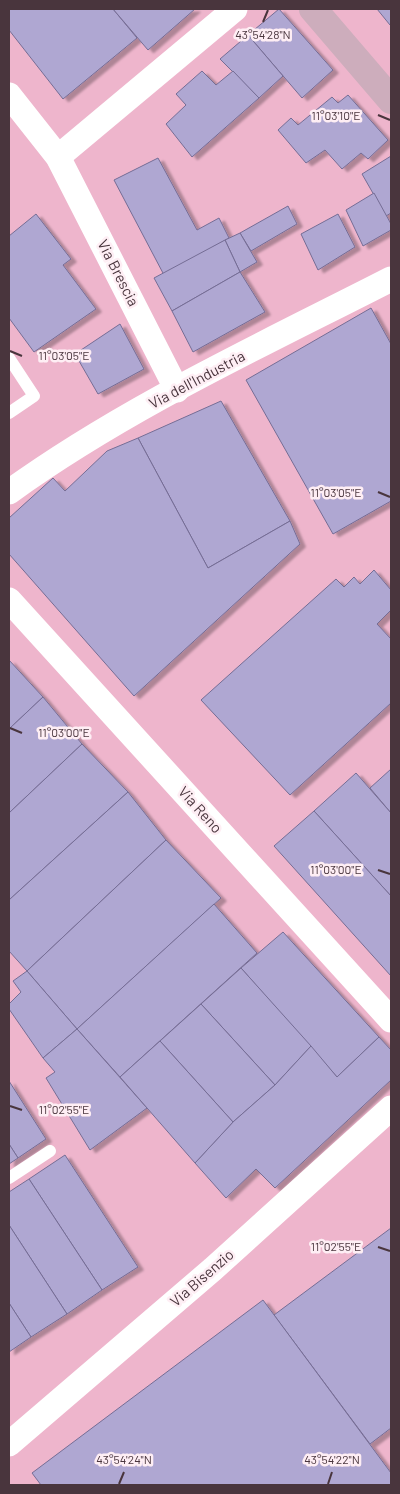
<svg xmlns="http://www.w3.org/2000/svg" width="400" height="1494" font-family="Barlow,sans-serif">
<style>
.built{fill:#eeb5cc}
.building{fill:#afa7d2;stroke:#756d95;filter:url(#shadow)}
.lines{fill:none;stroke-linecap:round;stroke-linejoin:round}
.lane{stroke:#fff;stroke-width:12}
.street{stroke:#fff;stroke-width:25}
.secondary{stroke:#cdadbc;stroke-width:28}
.ticks{fill:none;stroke:#49353d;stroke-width:2}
.labels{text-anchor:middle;stroke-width:5;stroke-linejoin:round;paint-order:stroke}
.street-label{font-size:15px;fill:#49353d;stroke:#feeef4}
.ticks-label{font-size:12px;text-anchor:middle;fill:#49353d;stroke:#feeef4;stroke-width:5;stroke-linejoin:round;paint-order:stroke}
</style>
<defs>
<filter id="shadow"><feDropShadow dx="5.5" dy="3" stdDeviation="1" flood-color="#0004"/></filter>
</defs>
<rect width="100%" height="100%" fill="#f3c2d5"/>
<rect class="built" x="9" y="9" width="382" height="1476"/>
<g class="building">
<path d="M9,9H113L137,38L63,99L9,30Z"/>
<path d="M113,9H195L148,50Z"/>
<path d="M279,9L333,70L302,98L248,35Z"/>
<path d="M377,9H391V24L390,25Z"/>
<path d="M248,35L283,76L259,98L220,59Z"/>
<path d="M202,71L216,85L233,71L259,98L192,157L166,124L186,105L176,94Z"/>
<path d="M348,95L388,140L368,159L361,153L342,169L325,150L306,163L278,130L291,118L298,125L332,97L338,103Z"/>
<path d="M391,156V213L386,216L362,174Z"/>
<path d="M158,158L197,230L219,218L229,238L164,275L114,180Z"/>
<path d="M374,193L391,224V230L363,246L346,210Z"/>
<path d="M288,206L297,224L251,251L240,233Z"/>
<path d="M36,214L71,259L63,265L96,309L34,352L9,318V236Z"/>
<path d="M338,214L355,247L318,270L301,234Z"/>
<path d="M240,233L257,262L240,272L225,240Z"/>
<path d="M225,240L240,272L172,311L154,278Z"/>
<path d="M240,272L265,312L193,352L172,311Z"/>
<path d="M371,308L391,344V501L333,534L246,380Z"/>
<path d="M120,324L144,369L98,394L75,354Z"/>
<path d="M221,401L290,521L208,568L138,438Z"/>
<path d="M138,438L208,568L290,521L300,544L134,696L9,554V518L53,478L65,491L107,451Z"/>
<path d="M374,570L391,590V610L377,624L391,639V703L290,795L201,700L336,579L344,587L354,577L360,584Z"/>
<path d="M9,660L43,697L9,729Z"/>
<path d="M43,697L82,744L9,813V729Z"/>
<path d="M82,744L128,792L9,900V813Z"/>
<path d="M391,769V813L370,788Z"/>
<path d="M356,773L391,813V896L314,811Z"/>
<path d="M128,792L166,840L27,971L9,951V900Z"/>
<path d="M314,811L391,896V976L274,846Z"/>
<path d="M166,840L221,898L77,1029L27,971Z"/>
<path d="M214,904L257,953L120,1077L77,1029Z"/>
<path d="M283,932L379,1037L337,1077L241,968Z"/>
<path d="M241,968L311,1046L275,1085L201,1004Z"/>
<path d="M27,971L77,1029L43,1058L9,1009V1004L21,992L13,981Z"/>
<path d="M201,1004L275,1085L233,1122L160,1041Z"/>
<path d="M77,1029L147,1108L90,1150L46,1078L55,1072L43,1058Z"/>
<path d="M379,1037L391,1050V1080L275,1188L256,1169L226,1198L195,1163L233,1122L275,1085L311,1046L337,1077Z"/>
<path d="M160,1041L233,1122L195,1163L120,1077Z"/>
<path d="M9,1081L46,1139L18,1158L9,1144Z"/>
<path d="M9,1144L18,1158L9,1164Z"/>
<path d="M65,1155L138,1267L102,1290L29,1179Z"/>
<path d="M29,1179L102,1290L67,1314L9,1225V1192Z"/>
<path d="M9,1225L67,1314L31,1337L9,1303Z"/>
<path d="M391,1228V1428L370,1444L274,1315Z"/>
<path d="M263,1300L391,1473V1485H41L32,1473Z"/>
<path d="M9,1303L31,1337L9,1352Z"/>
</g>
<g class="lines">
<g class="lane">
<path d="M9,358L34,396L9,413"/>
<path d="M9,1178L50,1151"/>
</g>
<g class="street">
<path d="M9,95L58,157L177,390"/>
<path d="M58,157L235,9"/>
<path d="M9,492C127,407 262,345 391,279"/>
<path d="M9,600L391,1020"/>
<path d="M9,1444L213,1269L391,1108"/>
</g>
<path class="secondary" d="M313,9L391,100"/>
</g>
<path class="ticks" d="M263,22L268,10M378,115L390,120M10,351L22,356M378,492L390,497M10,728L22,733M378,870L390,874M10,1106L22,1110M378,1247L390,1251M119,1484L124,1472M328,1484L332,1472"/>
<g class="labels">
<g class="street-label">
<text transform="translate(118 273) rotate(63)" y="5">Via Brescia</text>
<text transform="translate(197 380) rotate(-28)" y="5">Via dell'Industria</text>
<text transform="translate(200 810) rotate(48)" y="5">Via Reno</text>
<text transform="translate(202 1278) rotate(-41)" y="5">Via Bisenzio</text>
</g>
</g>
<g class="ticks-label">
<text x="263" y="39">43°54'28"N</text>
<text x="336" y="120">11°03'10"E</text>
<text x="64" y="360">11°03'05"E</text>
<text x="336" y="497">11°03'05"E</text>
<text x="64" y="737">11°03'00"E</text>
<text x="336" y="874">11°03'00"E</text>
<text x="64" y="1114">11°02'55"E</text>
<text x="336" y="1251">11°02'55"E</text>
<text x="124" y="1464">43°54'24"N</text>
<text x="332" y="1464">43°54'22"N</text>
</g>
<rect width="400" height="1494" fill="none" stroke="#49353d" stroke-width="20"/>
</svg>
